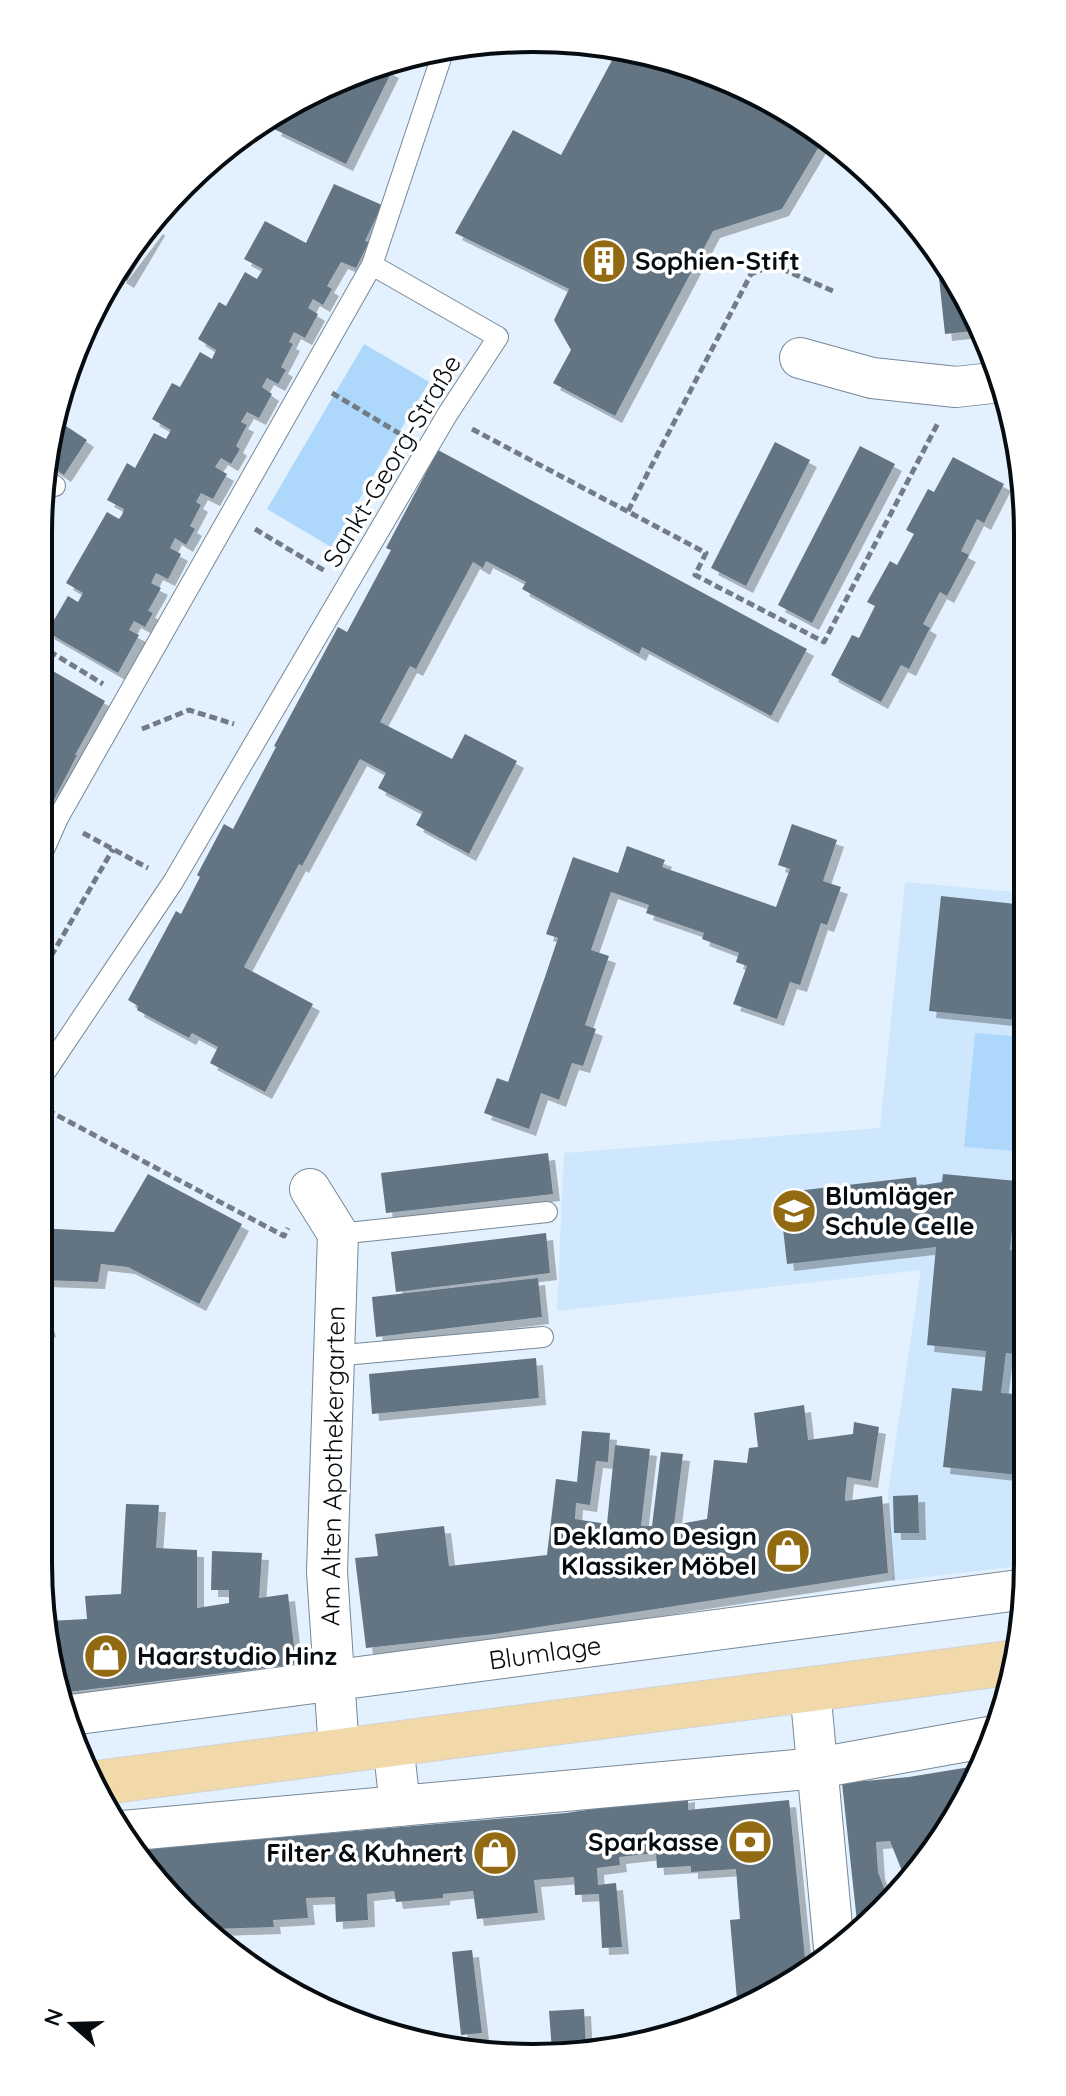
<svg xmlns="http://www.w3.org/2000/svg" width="1066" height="2096" font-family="Quicksand,sans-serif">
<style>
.built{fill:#cee7fc}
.green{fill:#add8fc}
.building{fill:#647482;filter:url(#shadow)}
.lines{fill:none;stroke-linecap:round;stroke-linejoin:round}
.lane-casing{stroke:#788897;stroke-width:22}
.street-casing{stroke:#788897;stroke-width:42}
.primary-casing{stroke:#d2d3d4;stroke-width:46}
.path{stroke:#727c84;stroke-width:5;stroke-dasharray:8 4;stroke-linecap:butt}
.lane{stroke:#fff;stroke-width:20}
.street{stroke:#fff;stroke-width:40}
.primary{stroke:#f2d9a9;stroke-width:44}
.labels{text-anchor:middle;stroke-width:7;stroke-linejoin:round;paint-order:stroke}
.poi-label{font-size:26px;font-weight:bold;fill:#070c11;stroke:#fff;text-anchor:start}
.street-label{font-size:26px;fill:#070c11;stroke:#fff}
.rim{fill:none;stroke:#070c11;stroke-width:4}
</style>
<defs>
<filter id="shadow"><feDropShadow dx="7" dy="7" stdDeviation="0" flood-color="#0004"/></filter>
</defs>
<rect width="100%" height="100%" fill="#e2f1fd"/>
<path class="built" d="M905,882L1025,893L1027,1565L893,1581L888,1493L921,1270L557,1311L564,1153L880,1128Z"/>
<g class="green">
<path d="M364,344L429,382L331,547L267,509Z"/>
<path d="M975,1033L1025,1037L1026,1152L964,1147Z"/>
</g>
<g class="building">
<path d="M616,53L752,89L824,138L782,209L713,231L615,416L553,383L571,350L554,320L569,289L455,233L513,130L561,155Z"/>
<path d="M373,64H378L392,71L346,164L274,129L279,119Z"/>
<path d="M334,184L382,205L365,241L369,242L356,268L341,262L327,286L332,289L323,305L313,299L308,308L318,314L305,338L294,332L289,342L293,344L281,367L286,370L278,384L267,378L262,387L272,394L259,418L247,412L241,422L247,425L236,446L240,449L231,464L221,458L215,467L227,474L213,499L201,493L196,502L201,505L190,526L195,529L186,545L175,538L170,548L181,554L168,579L156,573L151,583L161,588L148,611L153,613L145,627L134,621L129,630L139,635L118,673L47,632L68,596L78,602L83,593L66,583L107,512L119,519L122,515L124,509L107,500L127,463L135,468L154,433L166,439L171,430L152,419L172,383L180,387L200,352L212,359L216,350L198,339L219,302L226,306L245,272L257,279L263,269L244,259L265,221L306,243Z"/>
<path d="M156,227L158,229L127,281L119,276Z"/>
<path d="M952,277L971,310L982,330L945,334L939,278Z"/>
<path d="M60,422L87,440L64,475L49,465Z"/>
<path d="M775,442L810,460L746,586L711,568Z"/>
<path d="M860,446L895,464L812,623L778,605Z"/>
<path d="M438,450L807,649L771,716L642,647L639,654L522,589L526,582L486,561L483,568L473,562L416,669L410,666L380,722L452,759L465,734L517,761L469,854L416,825L423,812L378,788L386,773L360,759L302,866L299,864L244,967L313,1004L265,1092L210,1063L218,1047L192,1033L189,1038L137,1010L138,1006L128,1000L176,911L181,914L200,877L197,875L224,824L233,829L276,747L274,746L338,627L347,632L391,550L386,548Z"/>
<path d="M953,457L1004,484L984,523L977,519L961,551L969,555L947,596L940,592L923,624L930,628L909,669L901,665L881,702L831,675L852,635L859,638L875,606L867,602L890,561L897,565L914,534L906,530L928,489L934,492Z"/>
<path d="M39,663L105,701L75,755H77L39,829Z"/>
<path d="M792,824L837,840L823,881L841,887L827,925L821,923L800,985L790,982L777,1019L733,1004L747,966L736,962L739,953L702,939L704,933L646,913L649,905L611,892L591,950L609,956L585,1025L596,1029L583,1066L572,1063L559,1100L541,1093L529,1129L484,1113L497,1078L508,1082L546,974L558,938L546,934L573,857L618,873L627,846L665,860L662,867L776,907L790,869L778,865Z"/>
<path d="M941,896L1025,905V1021L929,1011Z"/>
<path d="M548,1153L553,1194L386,1213L381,1173Z"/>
<path d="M148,1174L242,1224L199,1304L128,1267L101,1264L98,1282L42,1280L40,1293H38V1228L114,1232Z"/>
<path d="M943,1174L1017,1181L1010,1250L1026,1251V1355L1006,1353L1001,1393L1026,1395L1019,1475L943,1467L952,1388L982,1391L986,1351L927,1345L936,1247L787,1264L779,1193L916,1177L917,1186L942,1182Z"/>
<path d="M546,1233L550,1273L396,1292L391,1252Z"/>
<path d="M538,1278L542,1317L376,1337L372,1297Z"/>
<path d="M39,1296L49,1330L38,1334V1296Z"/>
<path d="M536,1358L539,1398L372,1414L369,1374Z"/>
<path d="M804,1405L808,1440L853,1434L854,1422L879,1427L871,1481L847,1477L845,1497V1501L882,1496L888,1573L494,1634L366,1648L355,1558L378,1556L375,1534L444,1526L449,1566L547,1555L556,1479L577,1482L582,1431L610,1433L608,1462L596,1461L590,1505L576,1503L575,1519L607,1524L615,1445L650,1449L641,1526H652L661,1452L683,1454L674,1525L707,1519L714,1460L747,1463L749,1448L758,1447L754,1413Z"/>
<path d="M918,1495L919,1533H894L893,1496Z"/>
<path d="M126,1504L159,1505L156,1548L197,1550V1608L229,1603V1590H211L212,1551L262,1553L259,1598L288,1594L296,1664L60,1693L48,1621L87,1619L85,1596L121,1594Z"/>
<path d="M982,1765L977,1782L906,1881L890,1841L876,1842L878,1872L890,1904L883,1913L858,1931L842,1783L909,1777Z"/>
<path d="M688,1795V1810L789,1800L806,1968L752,2007L738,2011L730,1920L740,1919L736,1869L691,1872V1866L657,1868L656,1853L619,1857L620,1865L597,1868L598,1885L616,1883L622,1947L602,1948L599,1894L575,1895L574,1877L534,1880L538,1913L477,1919L473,1891L443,1894V1898L396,1902L394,1891L367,1894L368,1920L336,1922L335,1897L306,1898L308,1918L273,1920L274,1927L214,1929L141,1865L133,1850L566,1813Z"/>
<path d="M472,1950L482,2033L461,2035L452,1952Z"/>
<path d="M584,2009L586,2048L552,2051L549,2011Z"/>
</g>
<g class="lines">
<g class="lane-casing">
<g id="lane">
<path d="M45,479L55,486"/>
<path d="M39,861L58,818L372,265L442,55"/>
<path d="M38,1083L173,882L447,415L498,337L372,265"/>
<path d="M338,1234L547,1212"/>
<path d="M333,1356L543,1337"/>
</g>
</g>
<g class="street-casing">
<g id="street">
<path d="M800,358L872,378L956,387L1001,382"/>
<path d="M310,1189L338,1234L327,1572L339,1751"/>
<path d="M810,1689L834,1948"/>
<path d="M63,1716L1027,1589"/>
<path d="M393,1743L400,1806"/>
<path d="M123,1831L818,1768L989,1737"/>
</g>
</g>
<g class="primary-casing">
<path id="primary" d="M97,1783L1009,1663"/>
</g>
<g class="path">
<path d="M332,393L402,435"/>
<path d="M472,429L706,553L695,575L824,642L938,423"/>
<path d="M628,511L751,274L773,265L833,291"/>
<path d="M255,529L325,571"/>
<path d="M39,645L103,684"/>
<path d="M142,729L189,710L234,724"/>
<path d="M83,833L148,868"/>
<path d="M39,977L113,849"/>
<path d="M47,1110L284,1236L288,1228"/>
</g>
<use href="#lane" class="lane"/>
<use href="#street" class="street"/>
<use href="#primary" class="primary"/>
</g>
<defs>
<g id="building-disc" transform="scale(2.3)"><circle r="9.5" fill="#916a11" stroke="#fff"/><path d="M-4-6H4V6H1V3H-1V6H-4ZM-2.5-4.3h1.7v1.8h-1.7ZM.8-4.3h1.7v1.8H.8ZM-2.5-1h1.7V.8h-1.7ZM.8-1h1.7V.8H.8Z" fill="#fff"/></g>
<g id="school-disc" transform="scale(2.3)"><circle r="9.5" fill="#916a11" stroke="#fff"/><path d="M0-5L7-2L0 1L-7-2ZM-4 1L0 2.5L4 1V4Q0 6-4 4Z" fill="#fff"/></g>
<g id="shop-disc" transform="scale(2.3)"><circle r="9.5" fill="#916a11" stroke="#fff"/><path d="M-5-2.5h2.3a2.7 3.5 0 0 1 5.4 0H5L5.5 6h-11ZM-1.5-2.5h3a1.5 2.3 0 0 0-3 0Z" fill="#fff"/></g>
<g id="bank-disc" transform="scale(2.3)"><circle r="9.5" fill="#916a11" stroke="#fff"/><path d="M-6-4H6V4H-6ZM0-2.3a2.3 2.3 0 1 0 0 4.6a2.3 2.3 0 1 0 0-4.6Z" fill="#fff"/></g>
</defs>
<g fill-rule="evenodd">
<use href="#building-disc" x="604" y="261"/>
<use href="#school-disc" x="794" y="1211"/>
<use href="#shop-disc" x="788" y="1551"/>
<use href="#shop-disc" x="106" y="1656"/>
<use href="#bank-disc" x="750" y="1842"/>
<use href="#shop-disc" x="495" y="1853"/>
</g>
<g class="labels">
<g class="poi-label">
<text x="635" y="270">Sophien-Stift</text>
<text x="825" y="1205">Blumläger<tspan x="825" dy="30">Schule Celle</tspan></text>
<text x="757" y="1545" text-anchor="end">Deklamo Design<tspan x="757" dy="30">Klassiker Möbel</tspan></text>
<text x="137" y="1665">Haarstudio Hinz</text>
<text x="719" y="1851" text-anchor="end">Sparkasse</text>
<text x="464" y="1862" text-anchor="end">Filter &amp; Kuhnert</text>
</g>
<g class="street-label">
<text transform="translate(392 461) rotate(-59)" y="9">Sankt-Georg-Straße</text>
<text transform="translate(333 1466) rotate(-89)" y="9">Am Alten Apothekergarten</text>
<text transform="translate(545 1653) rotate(-8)" y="9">Blumlage</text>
</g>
</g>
<path d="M0 0H1066V2096H0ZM533 52H533A481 481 0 0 1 1014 533V1563A481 481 0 0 1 533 2044H533A481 481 0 0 1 52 1563V533A481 481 0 0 1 533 52Z" fill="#fff" fill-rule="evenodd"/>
<path class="rim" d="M533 52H533A481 481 0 0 1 1014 533V1563A481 481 0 0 1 533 2044H533A481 481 0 0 1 52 1563V533A481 481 0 0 1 533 52Z"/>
<g transform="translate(72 2024) rotate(290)" stroke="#ffffff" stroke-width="6" paint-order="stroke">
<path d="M0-6L14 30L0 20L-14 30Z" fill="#070c11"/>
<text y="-12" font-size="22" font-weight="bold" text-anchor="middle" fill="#070c11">N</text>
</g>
</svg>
